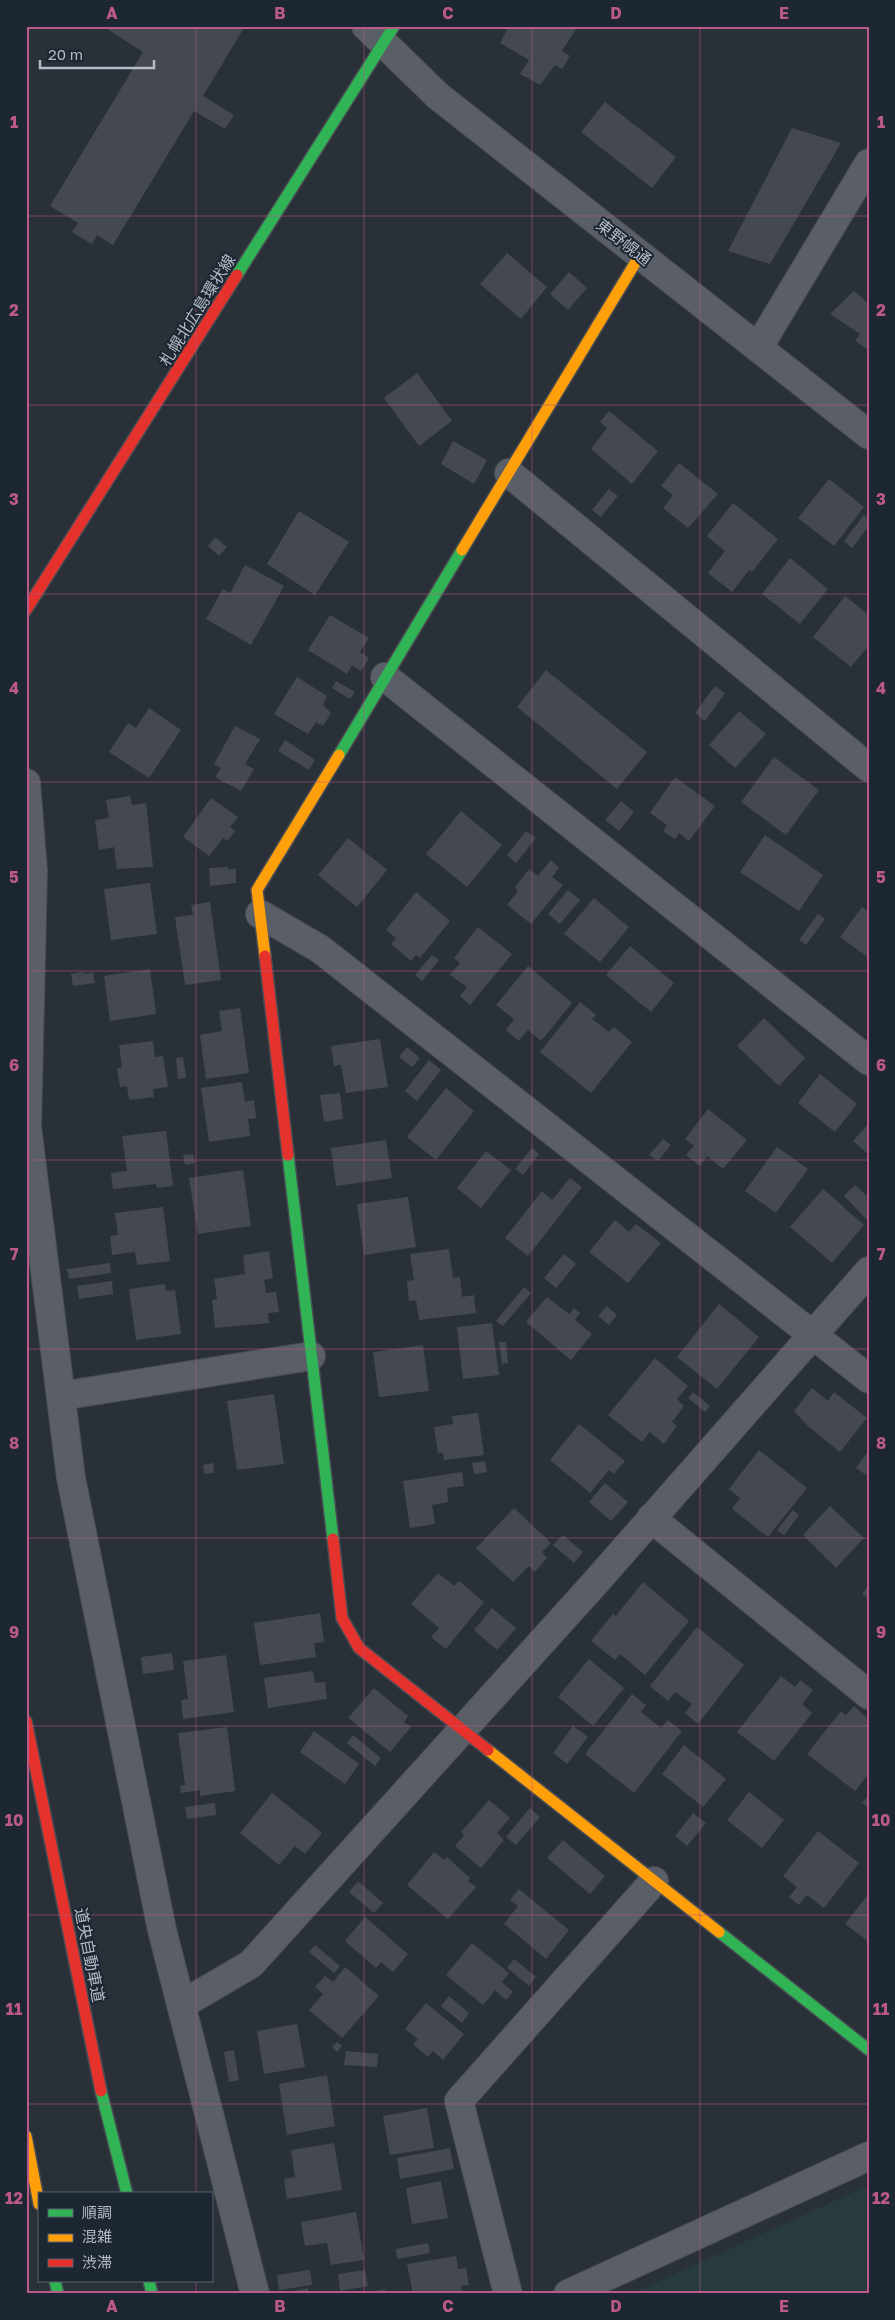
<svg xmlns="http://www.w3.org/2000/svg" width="895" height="2320" font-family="'Golos Text','Noto Sans JP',sans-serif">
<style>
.green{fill:#273a3e}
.building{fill:#444950}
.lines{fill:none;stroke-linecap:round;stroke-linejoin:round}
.street-casing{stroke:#484c53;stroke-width:30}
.fast-casing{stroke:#484c53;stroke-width:14}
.slow-casing{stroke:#484c53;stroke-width:14}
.jam-casing{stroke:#484c53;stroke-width:14}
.street{stroke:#5a5e66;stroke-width:28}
.fast{stroke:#30b455;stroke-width:11}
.slow{stroke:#ff9f0a;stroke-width:11}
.jam{stroke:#e5322d;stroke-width:11}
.grid{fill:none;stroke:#bc5a87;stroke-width:1;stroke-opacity:0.55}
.labels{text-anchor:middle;stroke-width:4;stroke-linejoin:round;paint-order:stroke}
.street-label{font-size:16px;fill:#b4bcc9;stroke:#1d2633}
.neatline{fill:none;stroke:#bc5a87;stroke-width:2}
.grid-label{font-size:16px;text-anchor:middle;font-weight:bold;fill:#bc5a87}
</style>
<rect width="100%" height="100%" fill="#2a3038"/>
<path class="green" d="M869,2185V2294H631Z"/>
<g class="building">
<path d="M108,26H245L203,96L234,115L225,129L194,111L113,245L97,235L92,244L72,232L78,223L50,206L143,52L107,29Z"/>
<path d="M509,26H578L562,51L570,56L562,69L555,65L540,85L520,74L529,60L500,43Z"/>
<path d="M605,102L676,157L652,188L581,132Z"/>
<path d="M792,128L841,143L770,264L728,251Z"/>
<path d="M507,253L547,287L521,319L480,284Z"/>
<path d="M569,272L587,288L568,310L550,294Z"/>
<path d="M854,291L869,304V350L855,341L860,334L830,314Z"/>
<path d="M417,373L452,421L419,446L384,398Z"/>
<path d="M609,411L658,451L632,484L591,449L607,428L600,422Z"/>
<path d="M453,441L487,460L474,484L441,464Z"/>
<path d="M679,463L718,494L688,528L663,508L673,495L661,486Z"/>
<path d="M829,479L864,507L834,546L798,518Z"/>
<path d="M609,489L618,496L601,517L592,510Z"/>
<path d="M733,503L778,539L752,572L749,570L732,592L708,573L725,551L707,536Z"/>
<path d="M299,511L349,542L315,595L267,564Z"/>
<path d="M864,515L869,519V526L852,548L844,541Z"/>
<path d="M215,537L227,547L219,556L208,546Z"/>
<path d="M790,558L828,589L800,624L762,594Z"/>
<path d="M245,565L284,586L251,645L206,619L223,589L230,593Z"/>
<path d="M845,596L869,615V645L851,667L813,637Z"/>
<path d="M330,615L369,638L360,652L369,658L361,671L352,665L347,674L308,650Z"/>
<path d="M546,670L647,752L617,789L517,707Z"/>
<path d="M297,677L327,696L323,705L331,713L323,726L316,722L308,734L274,714Z"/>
<path d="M336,681L355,692L350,699L332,688Z"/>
<path d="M715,686L725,693L705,721L695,713Z"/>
<path d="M149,708L181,730L149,778L109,752L128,723L136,728Z"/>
<path d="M739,711L766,734L735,768L709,745Z"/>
<path d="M235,726L260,739L245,764L254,769L241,791L215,777L221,768L214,764Z"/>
<path d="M285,740L315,760L309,770L278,751Z"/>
<path d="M774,757L819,790L786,835L741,802Z"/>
<path d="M675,777L715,806L689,841L679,833L675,839L663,831L667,825L650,813Z"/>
<path d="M130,796L132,805L146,803L153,867L117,869L114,847L99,850L95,820L109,818L106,800Z"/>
<path d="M211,798L238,817L230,827L235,831L228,841L223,838L209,856L183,837Z"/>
<path d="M621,801L634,812L619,831L605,820Z"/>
<path d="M461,811L502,845L467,887L426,854Z"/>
<path d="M526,831L536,838L516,863L507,855Z"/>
<path d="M765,835L823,875L799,911L740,872Z"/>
<path d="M348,838L387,870L357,907L318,875Z"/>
<path d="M551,860L559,868L552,877L563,885L531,924L507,905L518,891L515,887L529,869L538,876Z"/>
<path d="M228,867V870L236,868V883L210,886L209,868Z"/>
<path d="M150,883L157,934L111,940L104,889Z"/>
<path d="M568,890L580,900L560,924L548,914Z"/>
<path d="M416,892L450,921L420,958L416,955L411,961L391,944L396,938L386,930Z"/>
<path d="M594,898L629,927L600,962L564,934Z"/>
<path d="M210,902L221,980L185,985L175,917L193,915L191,905Z"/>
<path d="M862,907L869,911V958L840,937Z"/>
<path d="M818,914L825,919L806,945L799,940Z"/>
<path d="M478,927L512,954L470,1005L460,996L467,987L450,975L460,963L454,958Z"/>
<path d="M630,946L674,983L651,1012L606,975Z"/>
<path d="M432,955L439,960L422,981L415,975Z"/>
<path d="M528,966L572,1003L541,1041L528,1030L519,1041L506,1030L514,1019L496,1005Z"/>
<path d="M150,969L156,1014L110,1021L104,976Z"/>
<path d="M83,972L84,974L93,972L95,983L73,986L71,974Z"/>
<path d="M580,1002L596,1015L592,1019L609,1032L614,1027L632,1042L591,1093L540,1052Z"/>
<path d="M240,1008L249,1073L206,1079L200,1035L222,1031L219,1011Z"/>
<path d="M764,1018L805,1058L779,1086L737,1046Z"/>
<path d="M380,1039L388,1087L346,1093L341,1065L334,1066L331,1046Z"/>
<path d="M153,1041L155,1057L163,1056L168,1087L153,1089L154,1097L129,1100L127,1086L120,1087L117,1068L122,1067L119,1045Z"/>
<path d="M407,1047L420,1058L412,1067L399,1057Z"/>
<path d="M183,1057L186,1078L178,1079L176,1058Z"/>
<path d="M429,1060L441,1070L417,1101L405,1091Z"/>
<path d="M820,1074L857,1104L835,1132L798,1103Z"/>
<path d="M242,1082L245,1102L254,1100L256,1118L248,1119L250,1136L209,1142L201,1088Z"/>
<path d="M446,1088L474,1111L436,1160L407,1137Z"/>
<path d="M340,1093L343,1119L324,1122L320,1095Z"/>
<path d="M708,1109L747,1140L723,1169L707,1156L700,1166L686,1155L694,1146L685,1139Z"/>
<path d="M869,1123V1155L853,1141Z"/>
<path d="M166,1131L173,1186L157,1188L156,1184L113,1189L111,1173L127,1171L122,1136Z"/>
<path d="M663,1139L671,1145L658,1161L649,1155Z"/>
<path d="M386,1140L392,1178L336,1186L331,1148Z"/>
<path d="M777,1147L808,1169L776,1213L745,1191Z"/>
<path d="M532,1148L539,1154L523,1175L515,1169Z"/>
<path d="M486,1151L511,1170L481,1208L457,1188Z"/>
<path d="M193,1154L195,1163L185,1165L183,1155Z"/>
<path d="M243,1170L251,1226L198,1234L189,1178Z"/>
<path d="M570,1178L582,1187L528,1256L505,1238L542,1191L552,1200Z"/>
<path d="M855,1185L869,1198V1222L844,1196Z"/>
<path d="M823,1189L864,1225L832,1263L790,1227Z"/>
<path d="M408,1197L416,1247L364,1255L357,1204Z"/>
<path d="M163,1207L170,1261L137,1265L135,1252L112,1255L110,1236L118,1235L115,1213Z"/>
<path d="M615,1220L629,1232L636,1224L661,1243L628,1283L589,1252Z"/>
<path d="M449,1249L453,1278L460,1277L462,1297L474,1295L476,1313L419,1320L416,1300L409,1301L407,1281L414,1280L410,1254Z"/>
<path d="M269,1251L273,1278L264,1280L266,1293L276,1292L279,1312L268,1313L269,1323L215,1328L212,1300L217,1299L214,1279L245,1274L243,1255Z"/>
<path d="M564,1254L576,1264L556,1288L544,1278Z"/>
<path d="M110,1263L111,1273L69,1279L67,1269Z"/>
<path d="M112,1281L113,1294L79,1299L77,1286Z"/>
<path d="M165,1284L166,1291L175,1290L181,1334L136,1340L129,1289Z"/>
<path d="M524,1287L531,1293L503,1326L496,1321Z"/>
<path d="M547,1297L569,1314L574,1308L580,1313L575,1320L592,1334L571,1360L526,1322Z"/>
<path d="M719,1304L759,1337L717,1389L677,1357Z"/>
<path d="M607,1306L617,1315L609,1325L598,1316Z"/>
<path d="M492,1323L499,1375L463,1379L457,1327Z"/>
<path d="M499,1342H506L508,1363L502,1364Z"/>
<path d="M423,1345L429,1391L379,1397L373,1352Z"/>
<path d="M655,1358L688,1386L677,1399L684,1406L672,1422L677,1426L664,1444L650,1432L642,1442L608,1415Z"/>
<path d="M812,1388L828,1401L834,1392L867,1418L840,1452L808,1426L794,1411Z"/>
<path d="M693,1392L710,1406L705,1412L688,1398Z"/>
<path d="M274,1394L284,1464L237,1470L227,1401Z"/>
<path d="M478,1413L484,1455L444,1460L443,1453H438L434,1427L453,1424L452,1416Z"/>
<path d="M579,1424L625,1461L614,1474L609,1470L590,1493L550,1460Z"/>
<path d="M759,1450L807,1488L768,1537L732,1509L740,1498L729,1489Z"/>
<path d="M869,1450V1477L856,1468Z"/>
<path d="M485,1461L487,1472L474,1474L472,1463Z"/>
<path d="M213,1463L214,1473L204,1474L203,1465Z"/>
<path d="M462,1472L464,1486L447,1488L448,1502L432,1505L435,1524L410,1528L403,1481Z"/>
<path d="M605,1483L628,1502L611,1521L589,1502Z"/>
<path d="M830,1506L864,1538L836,1568L803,1535Z"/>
<path d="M514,1508L551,1543L542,1552L547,1558L535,1572L529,1566L513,1582L476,1548Z"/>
<path d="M793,1510L799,1515L784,1535L777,1530Z"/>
<path d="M563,1535L583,1552L574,1563L553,1545Z"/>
<path d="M438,1573L454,1586L459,1581L484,1602L446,1649L431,1637L439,1628L411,1604Z"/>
<path d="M643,1582L689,1621L645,1675L620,1654L615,1660L591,1641L613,1614L616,1616Z"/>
<path d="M869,1584V1599L862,1594Z"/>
<path d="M492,1608L516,1628L497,1650L474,1630Z"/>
<path d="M320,1613L324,1642L314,1643L316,1657L260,1665L254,1623Z"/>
<path d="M697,1627L744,1665L698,1724L685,1713L692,1704L675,1692L668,1701L650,1686Z"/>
<path d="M172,1653L174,1670L143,1674L141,1657Z"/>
<path d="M226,1655L234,1712L183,1719L181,1700L188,1699L183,1661Z"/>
<path d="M589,1659L624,1688L593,1726L558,1697Z"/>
<path d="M313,1671L315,1683L325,1682L327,1699L268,1708L264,1678Z"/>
<path d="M781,1676L795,1687L800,1680L813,1690L802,1704L812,1713L774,1761L737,1732Z"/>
<path d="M374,1688L408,1716L404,1722L411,1727L390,1752L348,1718Z"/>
<path d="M632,1694L646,1705L641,1712L661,1728L668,1720L682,1731L634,1793L585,1754Z"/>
<path d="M854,1706L869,1720V1773L855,1791L807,1754L841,1711L846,1715Z"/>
<path d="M573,1726L588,1737L567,1764L553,1753Z"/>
<path d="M227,1727L235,1791L200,1796V1790L181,1793L180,1786L185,1785L178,1733Z"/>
<path d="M314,1731L359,1764L345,1784L300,1752Z"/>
<path d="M353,1735L381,1758L375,1766L347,1743Z"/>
<path d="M684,1745L726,1779L703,1807L662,1774Z"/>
<path d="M749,1792L784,1820L762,1848L727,1820Z"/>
<path d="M272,1793L322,1833L305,1854L295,1846L279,1865L240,1833Z"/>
<path d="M869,1795V1808L862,1803Z"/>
<path d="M489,1800L510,1818L497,1833L504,1840L481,1868L455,1846L464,1835L461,1832Z"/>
<path d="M215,1803L216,1815L187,1819L185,1807Z"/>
<path d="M530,1808L540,1817L516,1845L506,1837Z"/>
<path d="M693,1813L706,1823L687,1846L675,1836Z"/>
<path d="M818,1831L859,1863L824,1908L807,1895L799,1905L789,1897L797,1887L783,1876Z"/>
<path d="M563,1840L605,1876L590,1894L547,1858Z"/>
<path d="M434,1852L444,1860L447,1857L470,1878L468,1881L476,1887L448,1919L407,1885Z"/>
<path d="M358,1881L383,1903L374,1913L349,1892Z"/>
<path d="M519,1889L569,1930L546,1959L504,1924L518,1906L510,1900Z"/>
<path d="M869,1893V1942L845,1924Z"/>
<path d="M365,1917L408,1954L393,1972L381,1962L376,1968L345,1941Z"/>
<path d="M472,1943L509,1973L502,1982L513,1992L506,2000L495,1990L483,2005L446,1975Z"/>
<path d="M315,1945L340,1966L334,1973L309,1952Z"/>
<path d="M514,1959L536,1977L529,1986L507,1968Z"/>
<path d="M345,1967L379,1996L342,2038L309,2010L323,1994L315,1987L325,1976L333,1982Z"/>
<path d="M449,1996L469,2013L462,2023L441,2006Z"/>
<path d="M426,2003L464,2034L443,2060L433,2051L428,2057L413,2044L418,2039L405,2029Z"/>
<path d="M297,2024L305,2067L264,2074L257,2031Z"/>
<path d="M337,2042L342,2046L337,2052L332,2047Z"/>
<path d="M234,2050L239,2080L229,2082L224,2052Z"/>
<path d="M346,2051L378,2054L377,2067L344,2065Z"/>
<path d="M327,2075L335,2126L287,2135L279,2084Z"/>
<path d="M427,2108L434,2148L390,2155L383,2116Z"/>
<path d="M334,2143L342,2190L287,2199L284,2179L295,2177L291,2150Z"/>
<path d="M450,2148L454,2169L400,2179L397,2158Z"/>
<path d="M441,2181L448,2218L412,2224L406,2188Z"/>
<path d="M356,2212L364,2260L331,2265L327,2243L305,2246L301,2222Z"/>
<path d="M428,2243L430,2253L397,2259L396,2249Z"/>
<path d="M456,2256L458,2269L466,2268L469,2285L461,2286L462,2294H413L407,2264Z"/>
<path d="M310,2270L312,2285L279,2290L277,2275Z"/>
<path d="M365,2270L368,2286L340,2291L338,2274Z"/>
<path d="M308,2288L309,2294H284V2293Z"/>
<path d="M385,2289L386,2294H362V2293Z"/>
</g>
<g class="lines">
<g class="street-casing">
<g id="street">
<path d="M366,26L438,96L869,435"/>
<path d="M758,348L869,163"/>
<path d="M509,473L869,768"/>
<path d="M385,677L869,1061"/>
<path d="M26,783L33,871L27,1127L71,1478L162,1930L255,2294"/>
<path d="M260,914L320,949L869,1379"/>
<path d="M61,1396L311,1356"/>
<path d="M651,1518L869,1695"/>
<path d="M181,2005L251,1964L595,1583L869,1271"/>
<path d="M508,2294L459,2101L654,1881"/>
<path d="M568,2294L869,2156"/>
</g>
</g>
<g class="fast-casing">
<g id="fast">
<path d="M237,275L394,26"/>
<path d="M339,755L462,550"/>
<path d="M288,1155L333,1539"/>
<path d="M719,1932L869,2050"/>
<path d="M101,2091L127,2194"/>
<path d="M55,2281L58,2294"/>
<path d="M149,2281L152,2294"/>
</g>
</g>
<g class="slow-casing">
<g id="slow">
<path d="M462,550L640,255"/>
<path d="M265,956L257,890L339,755"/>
<path d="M488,1750L719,1932"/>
<path d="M26,2136L39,2204"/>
</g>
</g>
<g class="jam-casing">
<g id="jam">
<path d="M26,610L237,275"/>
<path d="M265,956L288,1155"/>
<path d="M333,1539L342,1618L359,1648L488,1750"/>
<path d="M26,1721L101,2091"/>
</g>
</g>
<use href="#street" class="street"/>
<use href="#fast" class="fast"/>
<use href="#slow" class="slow"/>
<use href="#jam" class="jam"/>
</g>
<path class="grid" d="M196,26V2194M364,26V2294M532,26V2294M700,26V2294M26,216H869M26,405H869M26,594H869M26,782H869M26,971H869M26,1160H869M26,1349H869M26,1538H869M26,1726H869M26,1915H869M26,2104H869M196,2281V2294"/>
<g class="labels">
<g class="street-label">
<text transform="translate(624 242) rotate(38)" y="6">東野幌通</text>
<text transform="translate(197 310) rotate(-58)" y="6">札幌北広島環状線</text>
<text transform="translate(90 1955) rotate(79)" y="6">道央自動車道</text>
</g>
</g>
<rect width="895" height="2320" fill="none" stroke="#1d2633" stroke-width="55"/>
<rect x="38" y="2192" width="175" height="90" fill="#1d2633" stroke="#59626f"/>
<rect x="48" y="2209" width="25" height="8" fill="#30b455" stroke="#59626f"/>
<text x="82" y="2218" font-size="15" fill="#b4bcc9">順調</text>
<rect x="48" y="2234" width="25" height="8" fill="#ff9f0a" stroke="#59626f"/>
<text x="82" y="2242" font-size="15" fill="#b4bcc9">混雑</text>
<rect x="48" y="2259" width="25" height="8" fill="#e5322d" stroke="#59626f"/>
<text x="82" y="2268" font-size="15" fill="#b4bcc9">渋滞</text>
<path d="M40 60v8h114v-8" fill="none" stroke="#b4bcc9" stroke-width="2.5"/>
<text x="48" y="60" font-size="15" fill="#b4bcc9" stroke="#1d2633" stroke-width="4" paint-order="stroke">20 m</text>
<rect x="28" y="28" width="840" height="2264" class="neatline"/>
<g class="grid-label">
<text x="112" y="19">A</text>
<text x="280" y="19">B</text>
<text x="448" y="19">C</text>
<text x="616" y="19">D</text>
<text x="784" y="19">E</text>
<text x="14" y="128">1</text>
<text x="881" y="128">1</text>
<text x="14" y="316">2</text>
<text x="881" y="316">2</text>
<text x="14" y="505">3</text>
<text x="881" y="505">3</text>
<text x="14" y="694">4</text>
<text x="881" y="694">4</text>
<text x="14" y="883">5</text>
<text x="881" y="883">5</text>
<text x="14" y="1071">6</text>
<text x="881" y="1071">6</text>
<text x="14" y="1260">7</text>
<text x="881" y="1260">7</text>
<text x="14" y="1449">8</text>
<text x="881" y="1449">8</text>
<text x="14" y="1638">9</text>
<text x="881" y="1638">9</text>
<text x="14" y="1826">10</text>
<text x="881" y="1826">10</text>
<text x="14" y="2015">11</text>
<text x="881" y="2015">11</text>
<text x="14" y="2204">12</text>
<text x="881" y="2204">12</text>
<text x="112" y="2312">A</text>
<text x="280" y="2312">B</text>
<text x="448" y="2312">C</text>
<text x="616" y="2312">D</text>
<text x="784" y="2312">E</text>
</g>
</svg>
